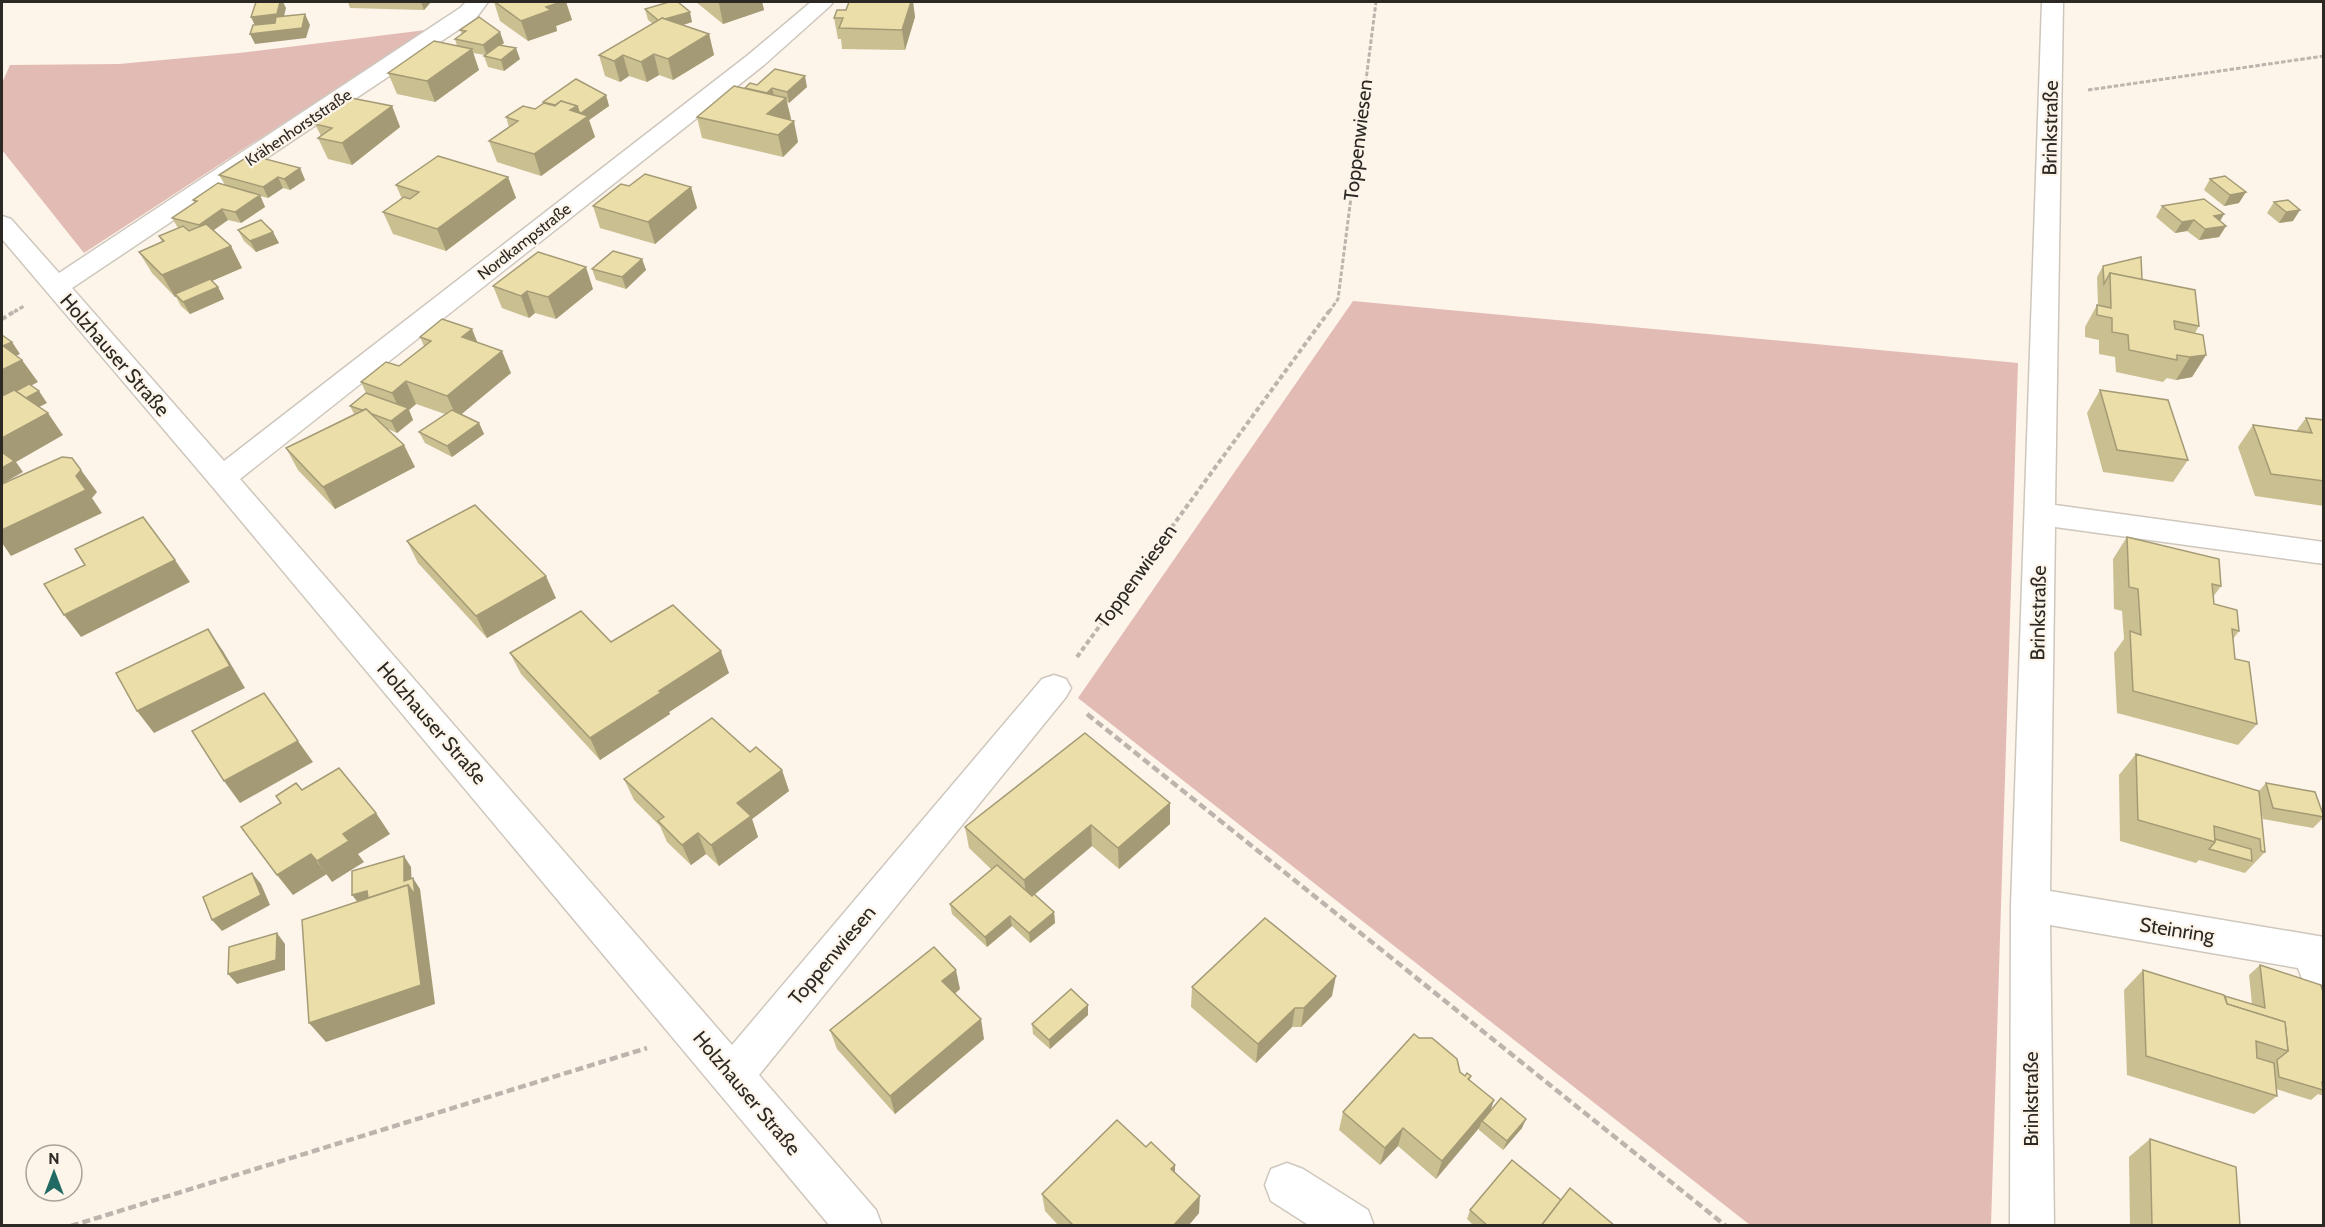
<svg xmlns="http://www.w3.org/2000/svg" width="2325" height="1227" font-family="Cabin,sans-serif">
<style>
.green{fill:#e2bbb5}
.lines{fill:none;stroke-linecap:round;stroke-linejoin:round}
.minor-casing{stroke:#cec7bd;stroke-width:3}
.path-far2{stroke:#bcb5ad;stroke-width:3;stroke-dasharray:4.5 2;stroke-linecap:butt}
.path-far1{stroke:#bcb5ad;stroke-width:4;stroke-dasharray:5 3;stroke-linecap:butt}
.path{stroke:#bcb5ad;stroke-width:4.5;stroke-dasharray:8 4;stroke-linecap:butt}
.minor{fill:#fff;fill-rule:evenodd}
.wall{fill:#cabf91}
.shaded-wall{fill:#a49b76}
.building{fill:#ebdea9;stroke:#a49b76;stroke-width:1.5}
.labels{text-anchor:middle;stroke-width:4.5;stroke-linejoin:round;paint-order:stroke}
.far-street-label{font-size:16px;fill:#2c2925;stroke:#fdf4ea}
.street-label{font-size:20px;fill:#2c2925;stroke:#fdf4ea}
</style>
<rect width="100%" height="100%" fill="#fdf4ea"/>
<g class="green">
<path d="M426,30L84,253L2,150V83L10,65L119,64L239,53Z"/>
<path d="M1353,301L2018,363L1991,1225H1750L1078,698Z"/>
</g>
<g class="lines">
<g class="minor-casing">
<g id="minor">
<path d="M466,2H488L476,18L72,288L224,461L748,55L811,2H833L830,6L764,65L240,479L732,1045L1042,679L1054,675L1066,679L1071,688L1066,697L759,1075L876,1210L882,1226H830L211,485L2,239V216L11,219L59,273L460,8Z"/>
<path d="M2042,2H2063L2055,505L2324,542V564L2055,527L2050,891L2324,937V1004L2310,999L2298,968L2050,925L2054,1226H2010L2011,905Z"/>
<path d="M1287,1163L1303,1169L1368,1210L1374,1226H1310L1271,1201L1265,1185L1271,1169Z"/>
</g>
</g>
<g class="path-far2">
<path d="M2088,90L2324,56"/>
<path d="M14,312L24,306"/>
<path d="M1329,312L1338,299L1376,2"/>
</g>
<g class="path-far1">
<path d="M2,319L17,310"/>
<path d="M1077,657L1330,310"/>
</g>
<g class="path">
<path d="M1087,714L1726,1226"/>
<path d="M71,1226L647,1048"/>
</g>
<use href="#minor" class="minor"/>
</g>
<g class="wall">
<path d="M348,2H431L424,10L350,8Z"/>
<path d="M494,2H566L572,20L556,26L557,31L528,41L500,21Z"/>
<path d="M696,2H762L764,10L723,24Z"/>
<path d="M849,2H913L915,17L905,50L842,49L841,39H838L834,18L846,10Z"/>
<path d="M645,9L692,22L683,25L709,34L714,55L673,80L659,75L647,82L629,76L620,82L605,76L599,55L653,24L648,20Z"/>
<path d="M460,30L504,43L501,45L520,59L504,71L488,67L484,56L485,55L473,53L479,70L435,102L397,94L388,73L457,46L455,39L462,34Z"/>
<path d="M757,85L807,87L789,103L787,102L791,119L789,120L798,142L783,157L702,138L697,117L745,88Z"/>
<path d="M606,95L609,106L589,120L595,137L541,176L497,162L489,141L509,127L506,117L535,109L544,103L543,102Z"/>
<path d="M392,106L400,127L352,165L328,159L318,138L321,136L315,124Z"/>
<path d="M300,168L305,180L290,190L283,188L268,198L260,196L265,207L241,223L228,220L214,230L231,246L242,268L212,281L218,287L224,299L190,314L181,306L176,297H175L152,273L139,252L162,242L159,236L178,228L172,218L194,203L193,200L225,185L219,175Z"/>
<path d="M2225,176L2239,203L2224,206L2204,190L2210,179Z"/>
<path d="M508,177L516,198L446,251L393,234L383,212L402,199L396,185Z"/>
<path d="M629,186L691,187L697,208L655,244L600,228L593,206Z"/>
<path d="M2288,200L2293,221L2279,223L2267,213L2274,202Z"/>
<path d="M2162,206L2224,214L2220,221L2226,226L2219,237L2199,240L2187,231L2175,233L2156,217Z"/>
<path d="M238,230L279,243L256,252L244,241Z"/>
<path d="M642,259L646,270L626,289L596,280L592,269Z"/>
<path d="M2103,266L2142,280L2199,326L2195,333L2206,355L2192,377L2176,380L2167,378L2163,382L2116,372L2115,357L2099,354V340L2085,337V327L2097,305H2098L2097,277Z"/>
<path d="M493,286L593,289L556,319L535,313L529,318L502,308Z"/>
<path d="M420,337L478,342L511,373L461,414L479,423L484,434L452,457L425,443L419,432L445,414L416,404L409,410L413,420L397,433L388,429L415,467L335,509L298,470L286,448L354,414L350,406L366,393L361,382L399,366L424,346Z"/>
<path d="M2100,390L2188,460L2173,482L2103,472L2087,413Z"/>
<path d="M2306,418L2324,420V506L2255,496L2238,447L2253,425L2296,431Z"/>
<path d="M2127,537L2221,586L2213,597L2214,605L2239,631L2233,639L2235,659L2257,724L2238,745L2117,713L2114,653L2124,639L2122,611L2114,609L2113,559Z"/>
<path d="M407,541L556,598L487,638L418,563Z"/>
<path d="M611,642L729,673L669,712L670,714L600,760L521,674L510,653Z"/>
<path d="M750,752L782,770L789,791L752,819L758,837L719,866L706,854L691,865L667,842L660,826L634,800L624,779Z"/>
<path d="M2136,754L2259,791L2266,783L2324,817L2313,828L2263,819L2261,811L2265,852L2245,873L2199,860L2196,863L2120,841L2119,775Z"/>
<path d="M1170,824L1119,869L1092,846L1034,894L1054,912L1055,923L1030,943L1012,926L987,947L952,914L950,904L992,870L969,848L965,827Z"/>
<path d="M2260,965L2324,995V1096L2318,1094L2311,1100L2276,1089L2277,1096L2254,1114L2127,1075L2124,990L2143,970L2252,1004L2249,975Z"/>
<path d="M1192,987L1332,996L1301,1027H1292L1256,1063L1191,1007Z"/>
<path d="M960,989L955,994L984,1039L895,1114L837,1049L830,1030Z"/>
<path d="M1088,1015L1050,1049L1033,1034L1032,1024Z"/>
<path d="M1460,1072L1465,1076H1471L1470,1080L1494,1100L1490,1111L1522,1128L1503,1150L1479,1130V1128L1436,1179L1398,1146L1380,1165L1339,1130L1343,1112Z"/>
<path d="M2150,1139L2240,1226H2130L2129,1157Z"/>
<path d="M1146,1147L1175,1165V1173L1199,1213L1188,1226H1059L1045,1211L1042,1194Z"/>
<path d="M1561,1200L1615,1226H1474L1467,1219L1470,1210Z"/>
</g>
<g class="shaded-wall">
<path d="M280,2H283L286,8L282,25L256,28L251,17Z"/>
<path d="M421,2H431L424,10Z"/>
<path d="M561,2H566L572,20L556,26L557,31L528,41L521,21L546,7Z"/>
<path d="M724,2H762L764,10L723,24L719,3Z"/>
<path d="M911,2H913L915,17L905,50L902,30Z"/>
<path d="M690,12L692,22L662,32L659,21Z"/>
<path d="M305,14L310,25L306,38L255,44L250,34Z"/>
<path d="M500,32L504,43L487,56L483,45Z"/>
<path d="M709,34L714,55L673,80L668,59Z"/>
<path d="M516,48L520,59L504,71L501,60Z"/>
<path d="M472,49L479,70L435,102L427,81Z"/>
<path d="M654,54L659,75L647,82L641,62Z"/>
<path d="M623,55L629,76L620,82L614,61Z"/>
<path d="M805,76L807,87L789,103L787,92Z"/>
<path d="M772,88L775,99L758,101Z"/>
<path d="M606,95L609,106L589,120L595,137L541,176L534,154L570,110L577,106L583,119L581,113Z"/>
<path d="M786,98L791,119L773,134L767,114Z"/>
<path d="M392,106L400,127L352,165L342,143Z"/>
<path d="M794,121L798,142L783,157L778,135Z"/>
<path d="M300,168L305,180L290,190L284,179Z"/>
<path d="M278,177L283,188L268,198L263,187Z"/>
<path d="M508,177L516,198L446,251L437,229Z"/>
<path d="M691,187L697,208L655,244L648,222Z"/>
<path d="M2246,192L2239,203L2224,206L2230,195Z"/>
<path d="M260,195L265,207L241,223L235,212Z"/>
<path d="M222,209L228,220L205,236L199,225Z"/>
<path d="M2300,210L2293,221L2279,223L2286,212Z"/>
<path d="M2224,214L2217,226L2214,216Z"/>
<path d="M2194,220L2187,231L2175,233L2182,222Z"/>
<path d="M2226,226L2219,237L2199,240L2205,229Z"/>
<path d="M273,232L279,243L256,252L250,241Z"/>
<path d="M231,246L242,268L177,296L175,294L176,297H175L162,275Z"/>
<path d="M642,259L646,270L626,289L622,277Z"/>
<path d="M586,267L593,289L556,319L548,297Z"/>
<path d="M218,287L224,299L190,314L183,302Z"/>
<path d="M527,291L535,313L529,318L521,296Z"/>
<path d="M472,329L481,351L462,337Z"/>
<path d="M12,342L20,354L2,362V347Z"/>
<path d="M502,351L511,373L457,418L447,396Z"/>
<path d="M2206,355L2192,377L2176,380L2190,357Z"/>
<path d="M22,360L38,382L2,401V370Z"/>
<path d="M406,381L416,404L409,410L413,420L397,433L391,421L401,413L392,393Z"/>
<path d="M39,391L47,403L8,423L2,411Z"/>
<path d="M48,413L63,435L16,462L23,472L2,484V438Z"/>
<path d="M479,423L484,434L452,457L447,446Z"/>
<path d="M404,445L415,467L335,509L323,487Z"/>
<path d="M81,470L97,492L92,498L102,513L11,556L2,543V530L76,476Z"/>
<path d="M175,560L190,582L81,637L64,615Z"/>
<path d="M546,576L556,598L487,638L476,616Z"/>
<path d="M208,629L223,651L245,688L154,733L137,711Z"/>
<path d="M721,651L729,673L669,712L670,714L600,760L590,738L659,691Z"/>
<path d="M298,741L313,762L240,803L224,781Z"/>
<path d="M782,770L789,791L752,819L758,837L719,866L711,845L737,803Z"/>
<path d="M1170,803V824L1119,869L1118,848Z"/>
<path d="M376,813L390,834L358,854L364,862L332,882L317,861L343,834Z"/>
<path d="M1091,825L1092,846L1027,901L1024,880Z"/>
<path d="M698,833L706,854L691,865L682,845Z"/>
<path d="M311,854L327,874L293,895L277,875Z"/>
<path d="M404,856L411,867L412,890L413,878L420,889L435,1004L326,1042L309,1023L404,881Z"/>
<path d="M252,873L261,884L270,905L222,931L212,920Z"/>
<path d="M367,891L375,901L360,905L352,895Z"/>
<path d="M1054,912L1055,923L1030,943L1029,933Z"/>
<path d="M1010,916L1012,926L987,947L985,937Z"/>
<path d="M277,933L285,944V970L237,984L228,974Z"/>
<path d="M956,970L960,989L946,1000L942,981Z"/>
<path d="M1336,976L1332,996L1301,1027L1304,1008Z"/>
<path d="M1088,1005V1015L1050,1049L1049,1040Z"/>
<path d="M1295,1008L1292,1027L1256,1063L1258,1044Z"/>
<path d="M981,1019L984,1039L895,1114L890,1096Z"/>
<path d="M1494,1100L1488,1118L1482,1121L1479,1128L1436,1179L1442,1161Z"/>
<path d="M1526,1119L1522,1128L1503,1150L1507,1141Z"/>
<path d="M1403,1128L1398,1146L1380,1165L1385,1148Z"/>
<path d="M1175,1165V1182L1171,1169Z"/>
<path d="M1200,1196L1199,1213L1188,1226H1173Z"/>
</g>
<g class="building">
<path d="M256,2H280L277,14L251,17Z"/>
<path d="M495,2H561L546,7L551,10L521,21Z"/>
<path d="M669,2H678L690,12L665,19L662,18L659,21L645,9Z"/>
<path d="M849,2H911L902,30L839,28L843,18H834L837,10H846Z"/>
<path d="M305,14L302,28L250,34L253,25L275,23L276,17Z"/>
<path d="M479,17L500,32L483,45L455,39L466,31L460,30Z"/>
<path d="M662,18L709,34L668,59L654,54L641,62L623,55L614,61L599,55Z"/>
<path d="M434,41L472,49L427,81L388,73Z"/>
<path d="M499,45L516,48L501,60L484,56Z"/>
<path d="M775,69L805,76L787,92L772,88L767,93L745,88L750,83L757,85Z"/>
<path d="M576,79L606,95L581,113L579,112L577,106L561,101L555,105L543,102Z"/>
<path d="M734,86L786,98L767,114L794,121L778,135L697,117Z"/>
<path d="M351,98L392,106L342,143L318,138L332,128L315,124Z"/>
<path d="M561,101L577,106L570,110L588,116L534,154L489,141L518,121L506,117L523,106L535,109L544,103L555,106Z"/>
<path d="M250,155L300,168L284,179L278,177L263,187L219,175Z"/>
<path d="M438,156L508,177L437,229L383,212L404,197L410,199L419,192L396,185Z"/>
<path d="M645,174L691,187L648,222L593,206L621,184L629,186Z"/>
<path d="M2225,176L2246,192L2230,195L2210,179Z"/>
<path d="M218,183L260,195L235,212L222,209L199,225L172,218L197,201L193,200Z"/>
<path d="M2204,199L2224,214L2214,216L2226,226L2205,229L2194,220L2182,222L2162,206Z"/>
<path d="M2288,200L2300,210L2286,212L2274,202Z"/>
<path d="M261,220L273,232L250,241L238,230Z"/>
<path d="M206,224L231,246L162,275L139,252L164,241L159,236L183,226L189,231Z"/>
<path d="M613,251L642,259L622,277L592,269Z"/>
<path d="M538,252L586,267L548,297L527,291L521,296L493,286Z"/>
<path d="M2141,257L2142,280L2110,273L2104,284L2103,266Z"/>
<path d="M2110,273L2195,290L2199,326L2174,321L2175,329L2203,335L2206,355L2190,357L2177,355V360L2129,350L2128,335L2112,332V318L2097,315V305L2111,308Z"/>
<path d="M210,279L218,287L183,302L175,294Z"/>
<path d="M442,319L472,329L462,337L502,351L447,396L406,381L392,393L361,382L386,362L399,366L431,341L420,337Z"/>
<path d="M2,335L12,342L3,346L2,345Z"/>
<path d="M2,345L22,360L2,370Z"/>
<path d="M29,384L39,391L26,398L16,391Z"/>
<path d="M14,390L48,413L2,438V396Z"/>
<path d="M2100,390L2168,400L2188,460L2117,450Z"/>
<path d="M366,393L408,408L391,421L372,414L366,409L362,410L350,406Z"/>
<path d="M366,409L404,445L323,487L286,448Z"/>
<path d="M452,410L479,423L447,446L419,432Z"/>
<path d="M2306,418L2324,420V481L2271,474L2253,425L2312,433Z"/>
<path d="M3,453L14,461L2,468V454Z"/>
<path d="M62,457L72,458L81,470L76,476L86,490L2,530V484Z"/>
<path d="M475,505L546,576L476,616L407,541Z"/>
<path d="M143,517L175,560L64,615L44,584L85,565L75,549Z"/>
<path d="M2127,537L2219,559L2221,586L2212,584L2214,604L2237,610L2239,631L2232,629L2235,659L2249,662L2257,724L2133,691L2130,631L2141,635L2138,589L2129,587Z"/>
<path d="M673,605L721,651L659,691L662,692L590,738L510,653L581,611L611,642Z"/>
<path d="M208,629L230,666L137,711L116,673Z"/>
<path d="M264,693L298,741L224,781L192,731Z"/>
<path d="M712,718L750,752L756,747L782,770L737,803L751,816L711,845L698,833L682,845L658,821L664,817L624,779Z"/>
<path d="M1085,733L1170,803L1118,848L1091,825L1024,880L965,827Z"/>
<path d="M2136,754L2259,791L2265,852L2261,851L2260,839L2214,826L2215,842L2138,820Z"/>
<path d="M339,768L376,813L343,834L349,841L317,861L311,854L277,875L241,827L281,803L276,796L296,783L302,790Z"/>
<path d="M2266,783L2315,792L2324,817L2273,808Z"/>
<path d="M2215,839L2251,849L2252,861L2209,849L2215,842Z"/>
<path d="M404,856V881L413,878L415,895L408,885L368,898L367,891L352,895V871Z"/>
<path d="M997,865L1032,896L1034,894L1054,912L1029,933L1010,916L985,937L950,904Z"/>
<path d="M252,873L261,895L212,920L203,897Z"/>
<path d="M408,885L421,985L309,1023L302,920Z"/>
<path d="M1265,918L1336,976L1304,1008H1295L1258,1044L1192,987Z"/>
<path d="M277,933L276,960L228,974L229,947Z"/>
<path d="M934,947L956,970L942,981L981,1019L890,1096L830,1030Z"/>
<path d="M2260,965L2321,985L2324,995V1082H2322L2323,1090L2279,1077L2277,1060L2288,1051L2285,1022L2227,1004L2225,996L2265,1008Z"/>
<path d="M2143,970L2224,995L2227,1004L2285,1022L2288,1051L2256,1041L2257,1058L2274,1063L2277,1096L2146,1056Z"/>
<path d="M1071,989L1088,1005L1049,1040L1032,1024Z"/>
<path d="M1414,1034L1419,1038H1432L1457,1059L1460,1072L1465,1076L1467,1073L1471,1076L1468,1079L1494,1100L1442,1161L1403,1128L1385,1148L1343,1112Z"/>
<path d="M1501,1098L1526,1119L1507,1141L1482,1121Z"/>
<path d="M1117,1120L1146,1147L1151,1142L1175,1165L1171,1169L1200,1196L1173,1226H1074L1042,1194Z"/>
<path d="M2150,1139L2236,1167L2240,1226H2152Z"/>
<path d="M1512,1160L1561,1200L1541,1226H1488L1470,1210Z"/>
<path d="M1570,1188L1615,1226H1541Z"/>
</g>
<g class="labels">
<g class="far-street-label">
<text transform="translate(298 127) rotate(-34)" y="6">Krähenhorststraße</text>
<text transform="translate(524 241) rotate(-38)" y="6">Nordkampstraße</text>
</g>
<g class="street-label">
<text transform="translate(2050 128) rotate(-89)" y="7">Brinkstraße</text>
<text transform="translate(1358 140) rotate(-83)" y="7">Toppenwiesen</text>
<text transform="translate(115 355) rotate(49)" y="7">Holzhauser Straße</text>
<text transform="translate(1136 576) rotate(-54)" y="7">Toppenwiesen</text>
<text transform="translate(2038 613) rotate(-89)" y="7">Brinkstraße</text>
<text transform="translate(432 723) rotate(49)" y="7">Holzhauser Straße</text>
<text transform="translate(2177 930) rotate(9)" y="7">Steinring</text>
<text transform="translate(832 955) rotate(-50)" y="7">Toppenwiesen</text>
<text transform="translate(747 1093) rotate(50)" y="7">Holzhauser Straße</text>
<text transform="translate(2031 1099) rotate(-90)" y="7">Brinkstraße</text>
</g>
</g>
<rect width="2325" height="1227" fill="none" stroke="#2c2925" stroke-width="6"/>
<g transform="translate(54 1173)"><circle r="28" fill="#fdf4ea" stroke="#a9a39b" stroke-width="1.5"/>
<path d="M0-4.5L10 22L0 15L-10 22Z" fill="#206a63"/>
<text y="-9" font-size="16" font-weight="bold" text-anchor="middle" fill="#2c2925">N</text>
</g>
</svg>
